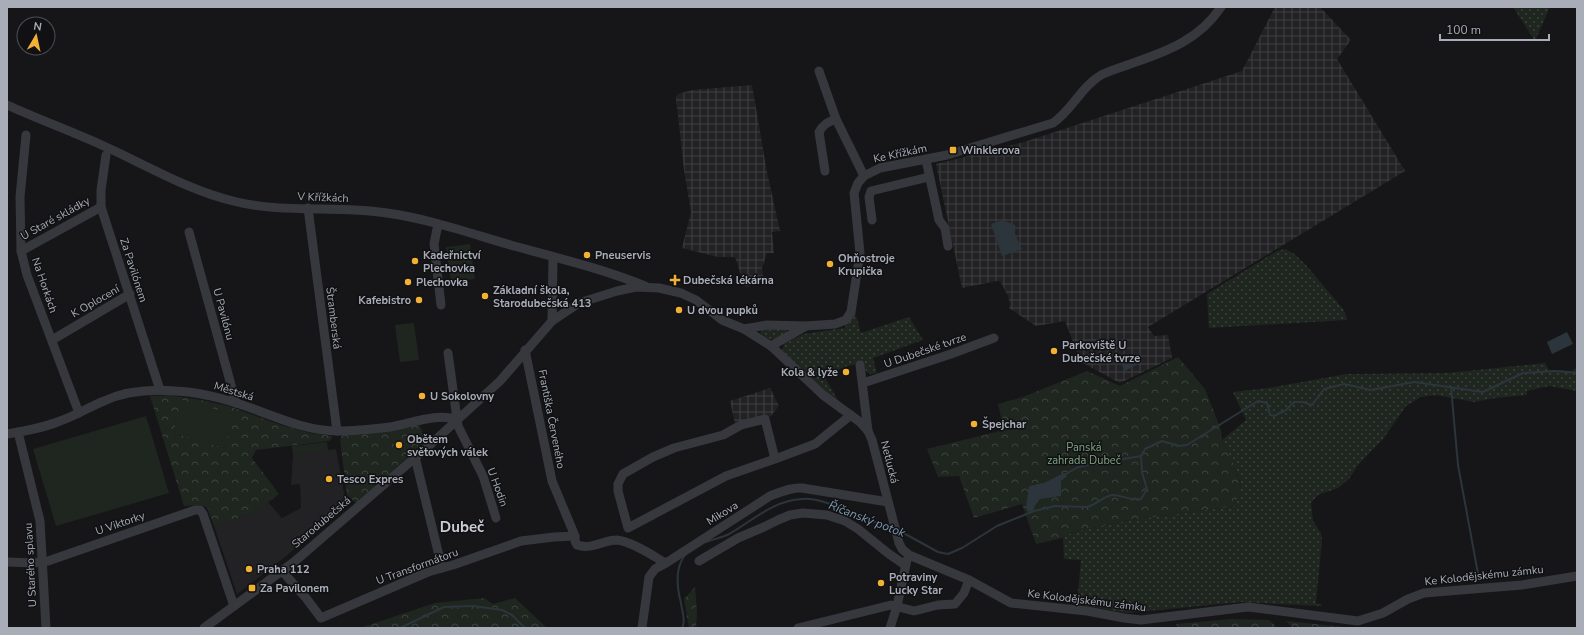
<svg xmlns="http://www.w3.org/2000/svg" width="1584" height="635" font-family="'Nunito Sans',sans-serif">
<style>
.built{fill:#222225}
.industrial{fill:url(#industrial-grid)}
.grass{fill:url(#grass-dots)}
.forest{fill:url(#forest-crowns)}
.garden{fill:#1e261f}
.water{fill:#2c353c}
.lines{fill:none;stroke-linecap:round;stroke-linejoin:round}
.stream{stroke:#2c353c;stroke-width:2}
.minor{stroke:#37383d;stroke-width:9}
.poi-dot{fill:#f2b134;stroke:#111113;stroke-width:1.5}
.labels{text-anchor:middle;stroke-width:3;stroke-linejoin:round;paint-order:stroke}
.poi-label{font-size:11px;font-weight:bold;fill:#a8adb8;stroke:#111113;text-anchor:start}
.street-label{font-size:11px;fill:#a8adb8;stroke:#111113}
.park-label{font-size:11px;fill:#7fa381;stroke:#111113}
.water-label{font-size:12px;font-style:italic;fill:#7f9bb3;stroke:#111113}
.district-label{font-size:15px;font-weight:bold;fill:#c9ccd4;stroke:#111113}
</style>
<defs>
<pattern id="industrial-grid" width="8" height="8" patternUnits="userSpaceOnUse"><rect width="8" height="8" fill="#222225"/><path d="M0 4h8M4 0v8" fill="none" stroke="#3f3f43"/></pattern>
<pattern id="grass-dots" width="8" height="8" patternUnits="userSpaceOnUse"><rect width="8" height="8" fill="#1e261f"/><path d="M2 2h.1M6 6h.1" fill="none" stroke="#3c433d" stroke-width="1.8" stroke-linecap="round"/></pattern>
<pattern id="forest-crowns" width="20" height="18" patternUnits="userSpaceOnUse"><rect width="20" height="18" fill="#1e261f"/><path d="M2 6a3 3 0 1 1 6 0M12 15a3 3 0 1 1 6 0" fill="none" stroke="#3c433d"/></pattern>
</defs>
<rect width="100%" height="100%" fill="#161618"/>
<path class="built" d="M336,449L346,504L285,557L237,594L214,526L247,515L250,516L268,502L282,518L301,508L300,484L291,485L293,455Z"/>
<g class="industrial">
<path d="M1275,7H1320L1351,40L1337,59L1405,171L1148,327L1154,336L1168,335L1172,358L1120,383L1081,362L1065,321L1036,326L1009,308L1010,304L1008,296L1000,281H997L962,288L936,164L1024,142L1242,71Z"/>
<path d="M752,85L767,172L780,231L772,232L774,253H767L762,268L764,281L759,284L745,287L735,257H718L682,248L691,212L684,170L676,98L678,94L692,90Z"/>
<path d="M770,388L779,406L770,417L735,424L730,401Z"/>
</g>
<g class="grass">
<path d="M1513,7H1550L1535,41Z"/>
<path d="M1285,249L1293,253L1305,264L1344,310L1347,320L1209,328L1207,294L1277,251Z"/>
<path d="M855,312L861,333L909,317L923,340L873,358L877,373L871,374L866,372L864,363L847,366L824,376L839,402L816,384L782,351L784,344L803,334L844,328L850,322Z"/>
<path d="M785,329L787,332C776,340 772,343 760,333L762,330Z"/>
<path d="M1545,363L1549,370L1572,371L1577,367V391L1549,386L1527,391V395L1495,398L1474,402L1436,395L1421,397L1406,406L1383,439L1358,465L1349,479L1338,488L1318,495L1311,503L1313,521L1321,533L1322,540L1316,603L1321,604L1322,606L1241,602L1127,613L1077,604L1081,560L1064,559L1063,538L1073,532L1130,520L1235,506L1241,485L1235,467L1222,440L1246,420L1233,392L1268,388L1347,374L1447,373Z"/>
</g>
<g class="forest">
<path d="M1178,357L1205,389L1221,430L1222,440L1235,467L1241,486L1235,506L1130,520L1073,532L1063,538L1036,544L1022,504L974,518L959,476L938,477L927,449L1004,430L998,404L1023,397L1087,371L1120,386Z"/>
<path d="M169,395L201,400L228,406L278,424L310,433L332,436V438L329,441L256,450L252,458L279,494L250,516L247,515L214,526L207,507L198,505L184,506L150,396Z"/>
<path d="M419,425L427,440L356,503L347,495L340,439L343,434Z"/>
<path d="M695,587L697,613L696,628H689L684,599Z"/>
<path d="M484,598L493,604L515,598L547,628H366L363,627L435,603Z"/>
<path d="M1231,619L1269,620L1278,628H1179L1176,624Z"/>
<path d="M1286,621L1354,628H1293Z"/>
</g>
<g class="garden">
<path d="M470,244L475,279L451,282L446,247Z"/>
<path d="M414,323L419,360L400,362L395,325Z"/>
<path d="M182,400L233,414L225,448L173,433Z"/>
<path d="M146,416L169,493L56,526L33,449Z"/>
<path d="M327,442L328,451L293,455L292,446Z"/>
</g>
<g class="water">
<path d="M1003,220L1015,225V234L1022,249L1002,256L991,224Z"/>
<path d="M1567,332L1573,344L1552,354L1547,342Z"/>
<path d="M1137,354L1142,362L1125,371L1121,363Z"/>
<path d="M1064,473L1067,476L1061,481V496L1040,499L1034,507V510L1028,512L1026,508L1029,486L1044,483Z"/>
</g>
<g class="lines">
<g class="stream">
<path d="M1451,387L1458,465L1479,579"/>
<path d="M1064,475L1078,467L1141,456"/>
<path d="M898,530L938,552L948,554L962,548L997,526L1034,511L1055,506L1087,507C1096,505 1103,496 1113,495C1122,495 1130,501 1141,499L1147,489L1142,472L1141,456L1145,449L1162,441L1179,446L1187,445L1258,401L1267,403L1270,415L1274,416L1286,410L1294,402H1303L1312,405L1324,389L1344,384L1371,390L1414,382L1483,392L1523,373L1556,371L1577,373"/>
<path d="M706,542C714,539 721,538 729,534C752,521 774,500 802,499C823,497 855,515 875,522C881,524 886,525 892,527"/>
<path d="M400,628L444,607L473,606L502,610L512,615L525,628"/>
<path d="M682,628C686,620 682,612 681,603C677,588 675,568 685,555"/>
</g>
<g class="minor">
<path d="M819,71L836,119L864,176"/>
<path d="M7,105C40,120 74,132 106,147C148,166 188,190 233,201C283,214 336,205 387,213C430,219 472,234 514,246C558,258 603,269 645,286"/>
<path d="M26,135L20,197L21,251L27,275L79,413"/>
<path d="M106,155L101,190V207L160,390"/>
<path d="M926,160L939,220L945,228L948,246"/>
<path d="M825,171L819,132C823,124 829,122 836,119"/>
<path d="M308,208L337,431"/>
<path d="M872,220L869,197L871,191L929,177"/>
<path d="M438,224L434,244L441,305"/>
<path d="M189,232L236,403"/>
<path d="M21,251L101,207"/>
<path d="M552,321L553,257"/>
<path d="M744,329L767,325L806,326L835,324L846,320L851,312L860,253L854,193L858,183L864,176L880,168L947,155L1053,123C1072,110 1081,87 1101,75C1111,70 1122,67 1133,63C1168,51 1200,39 1221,7"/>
<path d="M52,340L130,294"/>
<path d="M771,346L806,326"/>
<path d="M525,350L552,481L575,536"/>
<path d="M448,353L458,426L483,476L496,518"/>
<path d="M860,365L868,431"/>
<path d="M863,383L951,354L994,338"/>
<path d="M18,432L40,521L46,628"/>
<path d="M7,434C25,431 43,428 60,421C75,416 89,407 104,401C126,391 150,389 175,391C201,392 226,399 251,408C279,418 307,431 338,431C355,431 373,429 390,427C410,424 438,412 457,420"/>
<path d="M415,457L442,568"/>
<path d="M775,459L765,419L741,425L723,435L674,448L653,457L623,474L618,484V491L628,528L726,476L775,459L815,444L851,415"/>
<path d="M699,561L738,538L764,527L778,520L790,515L803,513L827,515L845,521L858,529L889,554L905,565"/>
<path d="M7,562L34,563L48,561L195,510H200L203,514L234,606"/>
<path d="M282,571L306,598L321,618L428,572L453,565L510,545L521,541L554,537L575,536V541L577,545C592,550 603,540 617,540C631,541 653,556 666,563L770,496C781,492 791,487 802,488L888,502"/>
<path d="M204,628L294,562L432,443L500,381L552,321L579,303L617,291L636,287L659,288L681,293L696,300L722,320L744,329L771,346L823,395L860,422L868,431L872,440L899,543L902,549L909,555L969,580L1011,603L1087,611L1124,618L1141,620L1248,607L1358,621L1383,613L1408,599L1424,593L1522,585L1577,576"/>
<path d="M642,628L649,577L655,569L666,563"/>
<path d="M798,628L891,605L914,611L938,605L955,604L964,593L969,580"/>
<path d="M890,628L897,606L907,560"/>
</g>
</g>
<g class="poi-dot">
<rect x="949" y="146" width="8" height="8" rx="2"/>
<circle cx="587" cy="255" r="4"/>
<circle cx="415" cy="261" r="4"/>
<circle cx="830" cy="264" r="4"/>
<path d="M673 274h4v4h4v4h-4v4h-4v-4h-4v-4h4z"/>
<circle cx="408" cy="282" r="4"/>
<circle cx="485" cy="296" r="4"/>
<circle cx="419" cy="300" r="4"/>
<circle cx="679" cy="310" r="4"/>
<circle cx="1054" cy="351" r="4"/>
<circle cx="846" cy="372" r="4"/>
<circle cx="422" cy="396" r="4"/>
<circle cx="974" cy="424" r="4"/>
<circle cx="399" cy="445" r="4"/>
<circle cx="329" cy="479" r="4"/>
<circle cx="249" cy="569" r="4"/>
<circle cx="881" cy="583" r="4"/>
<rect x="248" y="584" width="8" height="8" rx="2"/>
</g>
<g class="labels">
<g class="poi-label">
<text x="961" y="154">Winklerova</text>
<text x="423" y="259">Kadeřnictví<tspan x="423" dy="13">Plechovka</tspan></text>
<text x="595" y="259">Pneuservis</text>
<text x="838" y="262">Ohňostroje<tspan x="838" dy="13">Krupička</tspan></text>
<text x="683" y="284">Dubečská lékárna</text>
<text x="416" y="286">Plechovka</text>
<text x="493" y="294">Základní škola,<tspan x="493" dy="13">Starodubečská 413</tspan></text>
<text x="411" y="304" text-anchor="end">Kafebistro</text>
<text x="687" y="314">U dvou pupků</text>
<text x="1062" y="349">Parkoviště U<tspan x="1062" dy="13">Dubečské tvrze</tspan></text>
<text x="838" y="376" text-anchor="end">Kola &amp; lyže</text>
<text x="430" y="400">U Sokolovny</text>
<text x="982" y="428">Špejchar</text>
<text x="407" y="443">Obětem<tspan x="407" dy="13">světových válek</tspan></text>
<text x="337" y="483">Tesco Expres</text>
<text x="257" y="573">Praha 112</text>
<text x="889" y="581">Potraviny<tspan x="889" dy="13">Lucky Star</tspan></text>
<text x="260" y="592">Za Pavilonem</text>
</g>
<g class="street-label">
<text transform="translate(900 153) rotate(-12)" y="4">Ke Křížkám</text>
<text transform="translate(323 197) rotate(2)" y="4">V Křížkách</text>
<text transform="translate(55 218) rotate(-29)" y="4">U Staré skládky</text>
<text transform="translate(134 270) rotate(72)" y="4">Za Pavilónem</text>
<text transform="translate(45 285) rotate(71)" y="4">Na Horkách</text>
<text transform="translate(95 301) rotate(-30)" y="4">K Oplocení</text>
<text transform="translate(224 314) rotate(75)" y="4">U Pavilónu</text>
<text transform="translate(334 318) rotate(83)" y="4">Štramberská</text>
<text transform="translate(925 350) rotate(-19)" y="4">U Dubečské tvrze</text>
<text transform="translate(234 391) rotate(17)" y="4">Městská</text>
<text transform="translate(552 419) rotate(79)" y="4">Františka Červeného</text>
<text transform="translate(890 462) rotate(76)" y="4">Netlucká</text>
<text transform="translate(498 487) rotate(70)" y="4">U Hodin</text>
<text transform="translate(722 513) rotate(-32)" y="4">Mikova</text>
<text transform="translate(321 522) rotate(-40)" y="4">Starodubečská</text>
<text transform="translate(120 523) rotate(-19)" y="4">U Viktorky</text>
<text transform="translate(30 565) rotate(-93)" y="4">U Starého splavu</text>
<text transform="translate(417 566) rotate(-20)" y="4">U Transformátoru</text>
<text transform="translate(1484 575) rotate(-6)" y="4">Ke Kolodějskému zámku</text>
<text transform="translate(1087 600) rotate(7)" y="4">Ke Kolodějskému zámku</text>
</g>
<g class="park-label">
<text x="1084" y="451">Panská<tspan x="1084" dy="13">zahrada Dubeč</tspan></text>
</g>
<g class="water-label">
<text transform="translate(867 519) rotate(21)" y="4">Říčanský potok</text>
</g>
<g class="district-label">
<text x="462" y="532">Dubeč</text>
</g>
</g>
<rect width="1584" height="635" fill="none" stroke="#a8adb8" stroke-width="16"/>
<g transform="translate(36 36) rotate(9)"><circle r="19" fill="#111113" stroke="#4d4f55"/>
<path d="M0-3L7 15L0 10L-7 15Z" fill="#f2b134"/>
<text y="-6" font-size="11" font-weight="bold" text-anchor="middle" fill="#a8adb8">N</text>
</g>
<path d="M1440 34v6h109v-6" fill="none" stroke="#a8adb8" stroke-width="2"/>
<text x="1446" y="34" font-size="12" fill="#a8adb8" stroke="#111113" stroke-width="3" paint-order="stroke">100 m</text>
</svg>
